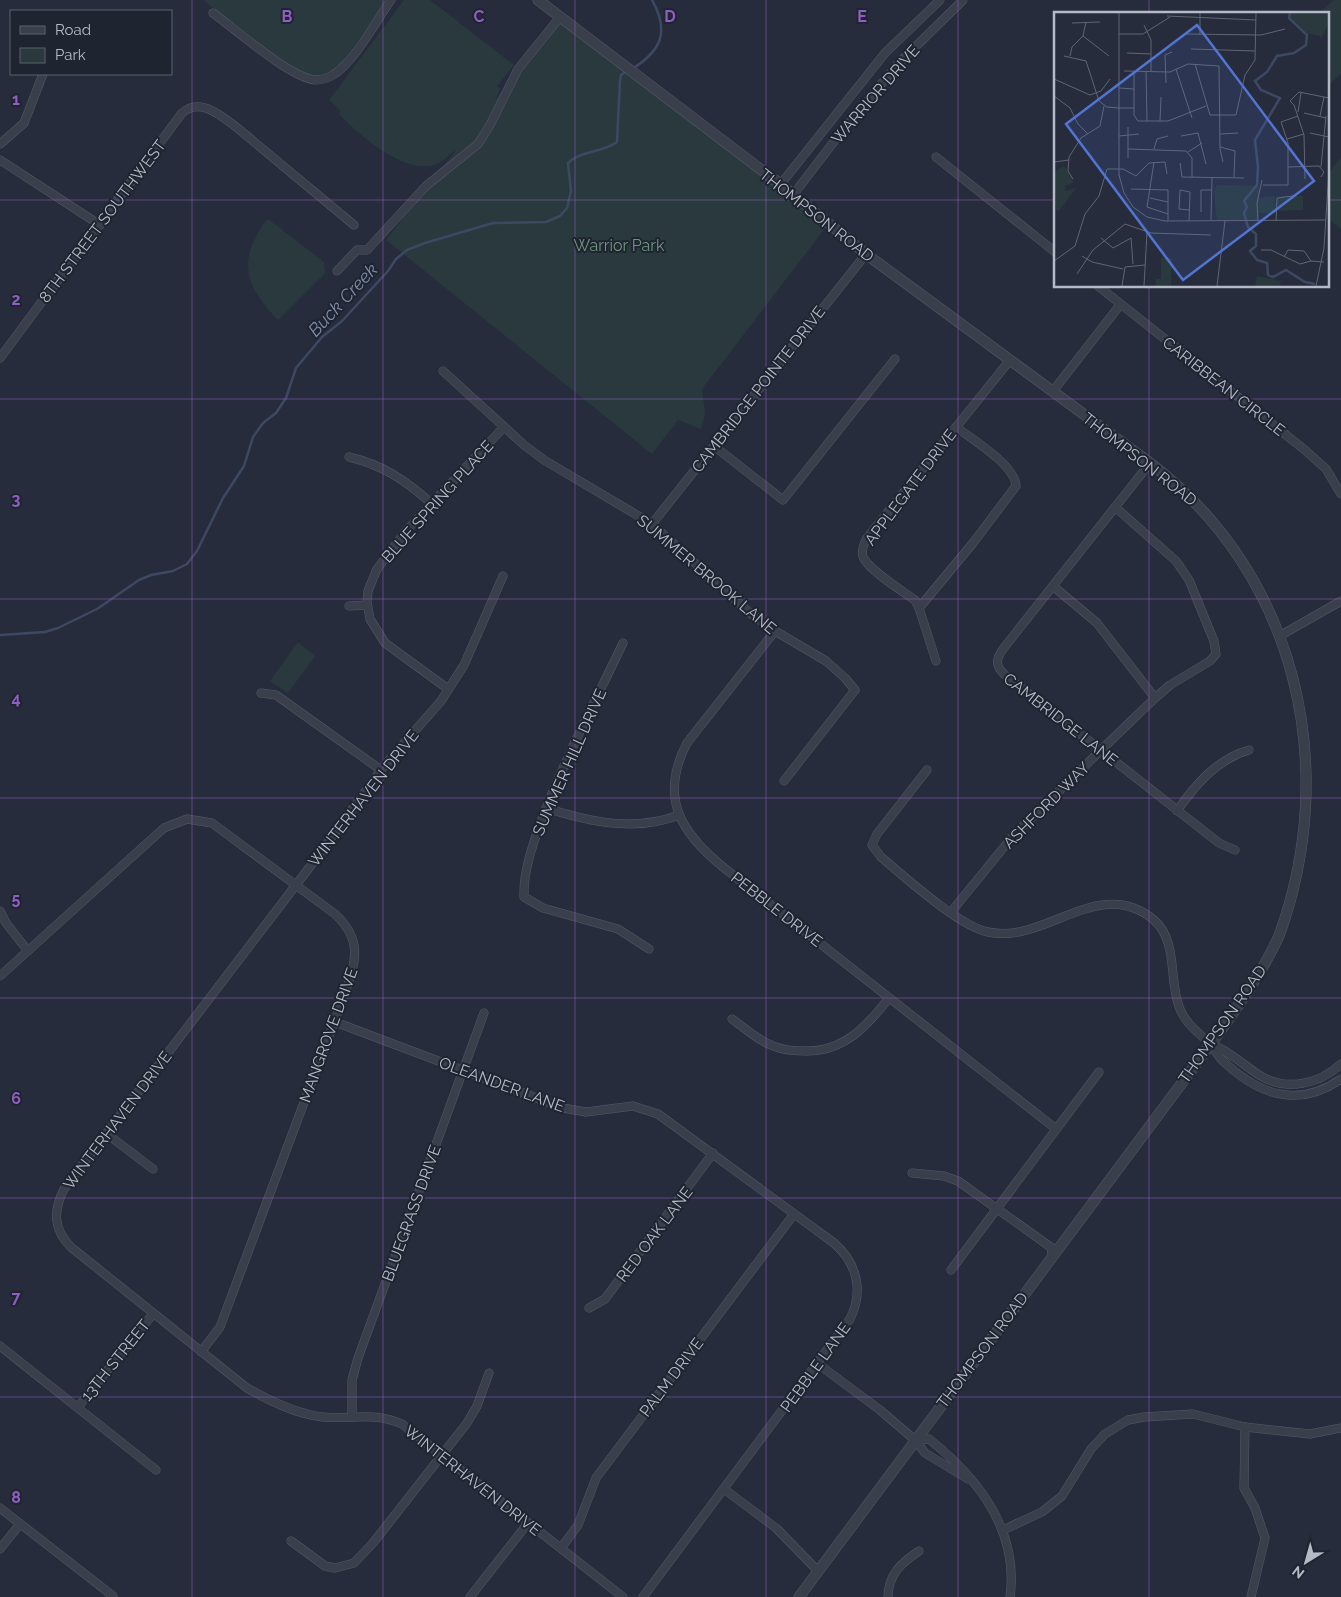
<svg xmlns="http://www.w3.org/2000/svg" width="1341" height="1597" font-family="Raleway,sans-serif">
<style>
.green{fill:#29393e}
.lines{fill:none;stroke-linecap:round;stroke-linejoin:round}
.stream{stroke:#3d4863;stroke-width:2.5}
.minor-casing{stroke:#555a67;stroke-width:9}
.tertiary-casing{stroke:#555a67;stroke-width:11}
.minor{stroke:#3a3f4c;stroke-width:8}
.tertiary{stroke:#3a3f4c;stroke-width:10}
.grid{fill:none;stroke:#905ec2;stroke-width:1;stroke-opacity:0.55}
.labels{text-anchor:middle;stroke-width:4;stroke-linejoin:round;paint-order:stroke}
.street-label{font-size:16px;fill:#b6bac7;stroke:#1f2431}
.park-label{font-size:16px;fill:#6f967e;stroke:#1f2431}
.water-label{font-size:18px;font-style:italic;fill:#808dac;stroke:#1f2431}
.inset-river{fill:none;stroke:#3d4863;stroke-width:2.5}
.inset-road{fill:none;stroke:#606574;stroke-width:1}
.view{fill:#5374d2;fill-opacity:0.15;stroke:#5374d2;stroke-width:2.5}
.inset-edge{fill:none;stroke:#b6bac7;stroke-width:2.5}
.grid-label{font-size:16px;text-anchor:middle;font-weight:bold;fill:#905ec2;stroke:#1f2431;stroke-width:4;stroke-linejoin:round;paint-order:stroke}
</style>
<rect width="100%" height="100%" fill="#262c3c"/>
<g class="green">
<path d="M203,0H388L340,65C333,72 325,79 314,76C287,71 228,18 203,0Z"/>
<path d="M404,0H430L514,65L497,86L500,89L496,99L560,17L826,227L702,389L705,413L701,429L678,420L652,454L386,240L456,150C449,154 442,163 434,165C403,174 358,134 339,114L341,111L329,100Z"/>
<path d="M1334,0H1341V74L1327,86V14H1318Z"/>
<path d="M1341,157V229L1327,218V175Z"/>
<path d="M268,219L324,262L325,273L278,320C257,299 240,275 252,245C256,236 261,225 268,219Z"/>
<path d="M298,642L315,656L288,693L270,681Z"/>
</g>
<g class="lines">
<g class="stream">
<path d="M632,69C661,51 670,32 652,0"/>
<path d="M0,635L45,632L58,628L97,609L139,580L151,575L173,571L187,564L197,551L223,498L244,466L253,437L263,423L276,413L286,398L296,368L322,337L342,321L388,271L396,259L407,250L425,243L493,223L546,222L560,216L567,208L571,191L568,163C582,150 602,153 617,142L620,80L621,75L627,71"/>
</g>
<g class="minor-casing">
<g id="minor">
<path d="M213,13C235,29 289,77 315,80C320,80 328,78 333,75C355,61 376,21 391,0"/>
<path d="M0,144L24,123L43,74"/>
<path d="M936,157L1055,252"/>
<path d="M0,160L100,225"/>
<path d="M780,185L885,53L940,0"/>
<path d="M793,195L839,135L896,66L963,0"/>
<path d="M337,271L357,250H367L426,186L478,144L490,125L518,69L560,17"/>
<path d="M1098,286L1305,450L1326,469L1341,494"/>
<path d="M0,358L182,113C200,97 220,115 235,126L354,225"/>
<path d="M443,371L524,445L544,460L652,524L750,613L775,631L826,661L845,678L855,690L784,781"/>
<path d="M1053,391L1120,305"/>
<path d="M714,446L783,500L895,359"/>
<path d="M349,457C383,465 405,480 431,503"/>
<path d="M1150,463L1003,649C996,659 995,665 1004,674L1219,843L1235,850"/>
<path d="M652,524L866,254"/>
<path d="M503,576L464,665L441,701L384,766L315,860L64,1189C53,1211 53,1230 72,1248L247,1388C270,1401 296,1414 323,1417C352,1420 373,1411 402,1424L623,1597"/>
<path d="M1053,586L1097,623L1155,698"/>
<path d="M349,606L367,605"/>
<path d="M919,608L973,543L1016,486C1015,465 972,439 956,427"/>
<path d="M775,631L687,743C659,797 680,832 723,867L1056,1129"/>
<path d="M1283,634L1341,601"/>
<path d="M623,643C596,700 566,756 543,816C534,841 523,870 524,897L543,908L618,929L649,949"/>
<path d="M936,661L919,608L915,600C902,591 869,570 863,557C861,550 864,544 867,538L1010,360"/>
<path d="M448,689L385,643L370,619L367,602L368,591L377,569L405,532L503,428"/>
<path d="M261,693L276,695L381,770"/>
<path d="M927,770L877,834L872,845L881,857C906,878 959,926 988,932C1045,945 1099,874 1154,920C1179,942 1168,982 1180,1009C1186,1024 1198,1032 1209,1043C1215,1048 1217,1056 1223,1061C1259,1095 1298,1109 1341,1079"/>
<path d="M546,808C590,822 635,832 679,815"/>
<path d="M1177,811C1195,785 1217,759 1249,750"/>
<path d="M0,911L6,923L28,951"/>
<path d="M951,912L1013,836L1100,751L1155,698L1170,685L1210,661L1216,654L1214,641L1189,580L1176,561L1115,507"/>
<path d="M0,976L164,828L187,819L212,823L335,914C363,940 356,961 345,993L220,1327L201,1352"/>
<path d="M732,1019C745,1028 756,1039 771,1045C781,1050 793,1051 805,1051C844,1052 867,1026 889,998"/>
<path d="M335,1022L563,1108L586,1112L633,1106L658,1114L834,1243C857,1263 864,1291 850,1319L643,1597"/>
<path d="M1211,1044C1231,1052 1242,1064 1259,1075C1286,1092 1320,1084 1341,1064"/>
<path d="M107,1134L153,1169"/>
<path d="M912,1173L944,1176L958,1181L1052,1248L1051,1259"/>
<path d="M951,1270L1099,1072"/>
<path d="M589,1308L605,1299L713,1153"/>
<path d="M0,1346L156,1470"/>
<path d="M818,1364L880,1410L915,1440L925,1453L968,1479"/>
<path d="M78,1407L153,1314"/>
<path d="M352,1416V1380L358,1358L484,1013"/>
<path d="M1245,1427L1244,1488L1255,1508L1265,1538L1251,1597"/>
<path d="M915,1440L929,1439C978,1478 1019,1531 1010,1597"/>
<path d="M724,1489L776,1528L818,1571"/>
<path d="M0,1508L113,1596"/>
<path d="M1003,1530L1042,1512L1062,1496L1091,1449L1105,1434L1128,1420L1144,1417L1193,1414L1245,1427L1310,1434L1341,1428"/>
<path d="M291,1541L325,1566L335,1568L354,1563L373,1543L467,1423L477,1406L489,1373"/>
<path d="M561,1548L578,1525L596,1478L794,1214"/>
<path d="M0,1549L20,1524"/>
<path d="M470,1597L528,1523"/>
<path d="M888,1597C888,1575 901,1563 919,1551"/>
</g>
</g>
<g class="tertiary-casing">
<path id="tertiary" d="M538,0L784,187L866,254L1150,463C1296,573 1341,766 1279,936C1261,975 1236,1009 1211,1044L799,1597"/>
</g>
<use href="#minor" class="minor"/>
<use href="#tertiary" class="tertiary"/>
</g>
<path class="grid" d="M192,0V1597M383,0V1597M575,0V1597M766,0V1597M958,0V1597M1149,0V14M0,200H1055M1327,200H1341M1149,286V1597M0,399H1341M0,599H1341M0,798H1341M0,998H1341M0,1198H1341M0,1397H1341"/>
<g class="labels">
<g class="street-label">
<text transform="translate(875 94) rotate(-49)" y="6">WARRIOR DRIVE</text>
<text transform="translate(817 215) rotate(38)" y="6">THOMPSON ROAD</text>
<text transform="translate(102 221) rotate(-53)" y="6">8TH STREET SOUTHWEST</text>
<text transform="translate(1224 386) rotate(38)" y="6">CARIBBEAN CIRCLE</text>
<text transform="translate(758 389) rotate(-52)" y="6">CAMBRIDGE POINTE DRIVE</text>
<text transform="translate(1140 459) rotate(38)" y="6">THOMPSON ROAD</text>
<text transform="translate(910 487) rotate(-53)" y="6">APPLEGATE DRIVE</text>
<text transform="translate(437 501) rotate(-48)" y="6">BLUE SPRING PLACE</text>
<text transform="translate(707 574) rotate(40)" y="6">SUMMER BROOK LANE</text>
<text transform="translate(1061 719) rotate(38)" y="6">CAMBRIDGE LANE</text>
<text transform="translate(569 762) rotate(-66)" y="6">SUMMER HILL DRIVE</text>
<text transform="translate(363 798) rotate(-52)" y="6">WINTERHAVEN DRIVE</text>
<text transform="translate(1046 805) rotate(-45)" y="6">ASHFORD WAY</text>
<text transform="translate(777 909) rotate(38)" y="6">PEBBLE DRIVE</text>
<text transform="translate(1222 1024) rotate(-55)" y="6">THOMPSON ROAD</text>
<text transform="translate(328 1035) rotate(-70)" y="6">MANGROVE DRIVE</text>
<text transform="translate(502 1084) rotate(20)" y="6">OLEANDER LANE</text>
<text transform="translate(117 1120) rotate(-53)" y="6">WINTERHAVEN DRIVE</text>
<text transform="translate(411 1213) rotate(-70)" y="6">BLUEGRASS DRIVE</text>
<text transform="translate(654 1234) rotate(-53)" y="6">RED OAK LANE</text>
<text transform="translate(982 1350) rotate(-53)" y="6">THOMPSON ROAD</text>
<text transform="translate(115 1360) rotate(-51)" y="6">13TH STREET</text>
<text transform="translate(815 1367) rotate(-54)" y="6">PEBBLE LANE</text>
<text transform="translate(671 1377) rotate(-53)" y="6">PALM DRIVE</text>
<text transform="translate(473 1480) rotate(38)" y="6">WINTERHAVEN DRIVE</text>
</g>
<g class="park-label">
<text x="619" y="251">Warrior Park</text>
</g>
<g class="water-label">
<text transform="translate(343 300) rotate(-47)" y="6">Buck Creek</text>
</g>
</g>
<g transform="translate(1054 12)">
<rect width="275" height="275" fill="#262c3c"/>
<path d="M237,1H275V10L268,25L253,21L236,5ZM10,154L20,170L12,174L11,179L22,176L5,199L2,198L0,160ZM163,173L205,174V186L221,184V201H205V198L204,209L163,208L160,179ZM227,184H249V198L222,199V188ZM107,246H118L117,274H101L102,267H107ZM203,264L227,269L226,274H201Z" fill="#29393e"/>
<path class="inset-river" d="M236,1L235,6L253,23L252,33L240,41L223,44L213,60L201,69L207,78L226,86L201,128L204,155L203,173L190,189L193,195L190,201L194,215L202,222V234L196,239L203,248L213,251L214,263L219,265L232,258L251,270L261,272"/>
<path class="inset-road" d="M65,1V163L70,181L79,195L93,205L111,209L272,208M113,4L202,8M18,11L46,10M90,13L97,28V59M65,22H89L116,5M132,22L207,23L231,17M146,22V1M29,24L55,44M137,37L201,39M73,41L97,42M10,44L32,49L45,89L53,95L65,96M16,44L18,35L29,24L32,10M141,52L156,103H182L191,63L201,48L202,1M122,57L138,106M70,59L116,60L134,52L165,54L166,137L169,150M80,59V103L84,109H114L152,94M92,59L93,109M0,67L36,83L47,79L56,67M112,71L111,43L118,40M65,76L80,77M0,84L16,96L24,112L34,122M64,96H80M244,100L247,81M250,101L272,106M266,104L270,85M106,109L107,85M74,115V146M256,121L275,125M166,122L184,121M65,124L85,122M127,124L144,121L152,152M233,127L250,122M166,135L181,139L180,165M74,137L132,139L138,146V165M100,137L103,127L114,124M134,140L148,131M0,150L15,148M100,150L93,195L114,202M126,151L128,165L190,166M234,155L265,154L270,160L267,165M267,155L272,104M19,167L14,159L15,145L27,126L46,114L50,94M251,167L250,123L240,93L236,89L245,80L275,86M209,173H234V131L227,110L244,104M77,177L114,178V209M126,178L136,180L135,209M126,178L125,197L135,198M96,186L114,190M147,200V178H158M157,208L158,166M204,209L203,191L208,168M222,209L223,186L239,184M47,226L59,236L77,226L79,252M207,238H217L246,252L257,249M28,244L38,250L69,257M230,245L234,238L250,239L257,249L270,250M0,249L21,234L31,202L45,184L53,157H69L82,164L95,151L111,150L113,162M23,262L39,238L71,212L97,221L157,223M68,274L71,255L91,253M90,274L93,220M163,274L171,209M262,274L270,236L275,158"/>
<path class="view" d="M143,13L260,169L129,268L12,112Z"/>
<rect width="275" height="275" class="inset-edge"/>
</g>
<g class="grid-label">
<text x="287" y="22">B</text>
<text x="479" y="22">C</text>
<text x="670" y="22">D</text>
<text x="862" y="22">E</text>
<text x="16" y="105">1</text>
<text x="16" y="305">2</text>
<text x="16" y="505">3</text>
<text x="16" y="704">4</text>
<text x="16" y="904">5</text>
<text x="16" y="1104">6</text>
<text x="16" y="1303">7</text>
<text x="16" y="1503">8</text>
</g>
<rect x="10" y="10" width="162" height="65" fill="#1f2431" stroke="#5b606d"/>
<rect x="20" y="26" width="25" height="8" fill="#3a3f4c" stroke="#5b606d"/>
<text x="55" y="35" font-size="15" fill="#b6bac7">Road</text>
<rect x="20" y="48" width="25" height="15" fill="#29393e" stroke="#5b606d"/>
<text x="55" y="60" font-size="15" fill="#b6bac7">Park</text>
<g transform="translate(1306 1562) rotate(217)" stroke="#1f2431" stroke-width="4" paint-order="stroke">
<path d="M0-4L9 19L0 12L-9 19Z" fill="#b6bac7"/>
<text y="-8" font-size="14" font-weight="bold" text-anchor="middle" fill="#b6bac7">N</text>
</g>
</svg>
